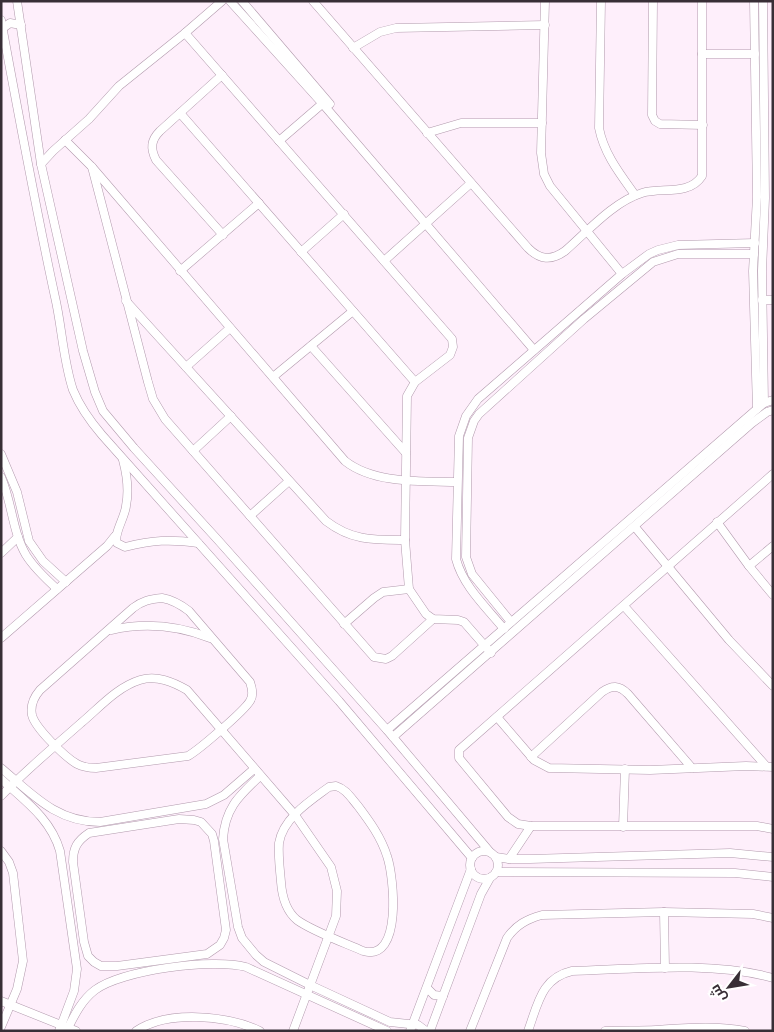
<svg xmlns="http://www.w3.org/2000/svg" width="774" height="1032" font-family="Bitter,Cairo,serif">
<style>
.lines{fill:none;stroke-linecap:round;stroke-linejoin:round}
.minor-casing{stroke:#b29aad;stroke-width:9}
.minor{stroke:#fff;stroke-width:8}
</style>
<rect width="100%" height="100%" fill="#feeffb"/>
<g class="lines">
<g class="minor-casing">
<g id="minor">
<path d="M17,1L41,164L83,351L95,392L103,411L134,448L217,539L387,730L490,852"/>
<path d="M230,1L322,103L534,350"/>
<path d="M242,1L330,104"/>
<path d="M313,1L528,248C540,260 551,261 565,251C587,232 613,202 642,193C662,187 689,196 702,176V1"/>
<path d="M545,1L541,153L544,174L550,186L622,274"/>
<path d="M601,1L599,128C604,154 620,174 635,195"/>
<path d="M653,1L652,115L655,121L660,124L703,125"/>
<path d="M754,1L757,197L753,271L757,409"/>
<path d="M763,1L765,198L762,271L764,403"/>
<path d="M1,20C18,112 35,205 55,297C62,327 63,360 73,390C80,407 90,421 102,435L339,701L472,858"/>
<path d="M3,28L10,23L21,25"/>
<path d="M185,33L452,339L453,347L450,355L415,382L407,396L405,540L409,589L426,614L433,619L458,620L464,622L491,653"/>
<path d="M353,48L380,32L396,28L545,25"/>
<path d="M702,54H755"/>
<path d="M222,75L160,131C151,140 150,148 156,160L223,235"/>
<path d="M180,113L415,382"/>
<path d="M427,133L461,123H542"/>
<path d="M65,140L92,167L345,461C374,484 422,481 457,482"/>
<path d="M279,141L322,104"/>
<path d="M41,164L53,151L89,119L119,86L185,33L222,1"/>
<path d="M92,167L148,382L153,399L165,419L374,657L386,659L392,656L433,619"/>
<path d="M301,252L344,214"/>
<path d="M384,261L471,183"/>
<path d="M180,271L259,203"/>
<path d="M762,300H773"/>
<path d="M126,301L326,521C352,541 374,540 405,540"/>
<path d="M311,346L406,453"/>
<path d="M186,367L230,328"/>
<path d="M273,377L353,311"/>
<path d="M193,451L231,416"/>
<path d="M1,454L17,492L29,541L43,561L66,582"/>
<path d="M123,460C127,475 129,491 126,506C125,517 113,535 117,543L125,547C152,540 170,539 198,543"/>
<path d="M773,474L459,750V758L508,817L518,824L531,826H757L773,829"/>
<path d="M1,477C12,502 12,531 26,555C34,568 46,579 57,589"/>
<path d="M250,516L289,481"/>
<path d="M717,522L749,566L773,595"/>
<path d="M635,527L729,640L773,686"/>
<path d="M1,553L18,537"/>
<path d="M749,566L773,546"/>
<path d="M162,598C173,600 180,604 189,611L250,682C252,688 254,695 250,701C244,711 200,749 188,756L96,768C89,768 83,767 77,764C65,757 35,728 32,715C30,705 34,697 40,690L133,608C142,601 150,599 162,598Z"/>
<path d="M624,606L766,766"/>
<path d="M511,622L472,574L466,557L468,438L474,421L479,414L584,319L653,262L678,254H754"/>
<path d="M344,624L374,598L383,592L409,589"/>
<path d="M504,629C486,607 463,586 456,559L459,436L466,416L478,399L622,274L649,254L658,250L678,245L755,243"/>
<path d="M111,630C146,622 177,625 210,638"/>
<path d="M1,638L107,546L115,536"/>
<path d="M497,717L534,760L549,768L650,770L746,766L773,767"/>
<path d="M387,730L757,409L764,403L773,400"/>
<path d="M393,737L752,423L767,412L773,410"/>
<path d="M531,757L602,692C612,685 619,685 628,694L692,768"/>
<path d="M1,768C32,794 56,822 100,822L206,804L224,795L254,769"/>
<path d="M260,776C239,796 225,808 223,839L238,927L242,938L256,955L264,962L310,985L390,1022L418,1025L426,1031"/>
<path d="M1,779C25,801 51,819 60,851L77,969L74,991L59,1031"/>
<path d="M336,786C346,789 351,798 358,806C370,822 381,837 387,856C394,876 403,963 363,951C345,943 312,931 297,920C285,910 282,896 281,882C280,870 278,856 279,843C283,818 310,801 329,787Z"/>
<path d="M1,796C26,770 54,747 81,723C99,708 117,687 140,680C157,675 173,682 187,690L295,815L331,867L337,891L336,916L293,1031"/>
<path d="M179,819L194,820L201,822L212,834L214,841L226,930L224,938L220,945L207,954L117,966H101L94,962L88,956L84,942L73,862C73,848 77,841 89,833Z"/>
<path d="M623,827L625,769"/>
<circle cx="484" cy="865" r="14"/>
<path d="M1,851L9,862L13,873L23,961L17,989L1,1027"/>
<path d="M496,857L509,859H530L730,853L773,857"/>
<path d="M509,859L531,826"/>
<path d="M496,872L735,873L773,877"/>
<path d="M664,912L665,968"/>
<path d="M427,988L434,995L443,996"/>
<path d="M1,1001L76,1031"/>
<path d="M68,1028C75,1014 82,1000 95,990C122,970 213,958 246,967L387,1031"/>
<path d="M136,1031C168,1010 226,1015 260,1031"/>
<path d="M410,1031L471,869"/>
<path d="M430,1031L481,894L490,878"/>
<path d="M470,1031L507,938C516,925 527,919 542,915L664,912L753,914L773,918"/>
<path d="M528,1031C538,1004 541,978 572,971C635,969 712,961 773,978"/>
<path d="M605,1031C622,1030 639,1031 656,1030C686,1028 715,1025 745,1031"/>
</g>
</g>
<use href="#minor" class="minor"/>
</g>
<rect width="774" height="1032" fill="none" stroke="#382f36" stroke-width="5"/>
<g transform="translate(729 987) rotate(239)" stroke="#ffffff" stroke-width="4" paint-order="stroke">
<path d="M0-4L9 19L0 12L-9 19Z" fill="#382f36"/>
<text y="-8" font-size="14" font-weight="bold" text-anchor="middle" fill="#382f36">ش</text>
</g>
</svg>
